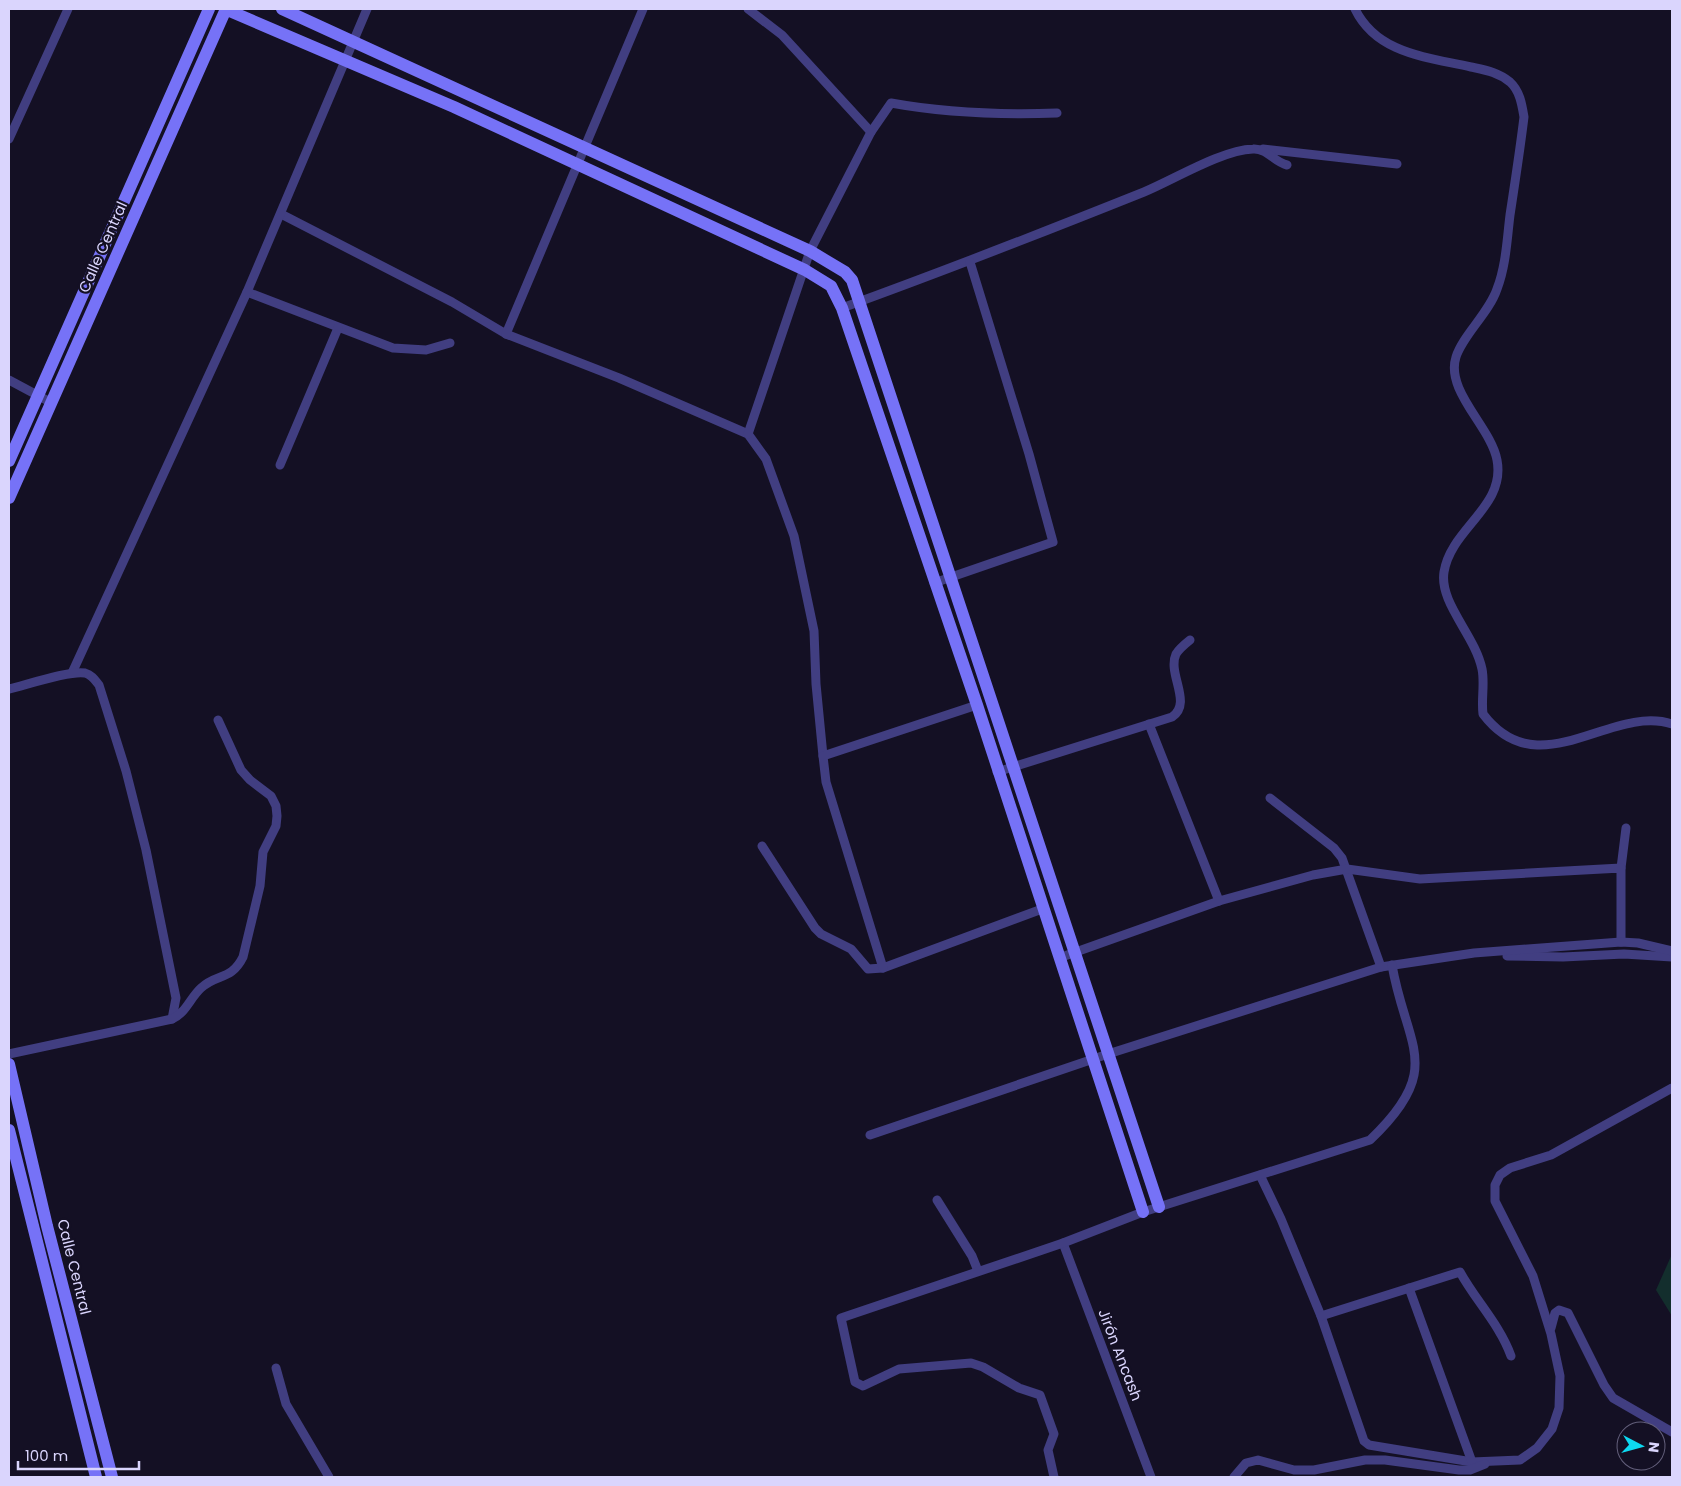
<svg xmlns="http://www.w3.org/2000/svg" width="1681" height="1486" font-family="Poppins,sans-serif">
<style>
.green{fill:#132e2d}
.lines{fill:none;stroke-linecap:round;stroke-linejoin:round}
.street{stroke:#413e81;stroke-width:9}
.secondary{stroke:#7672f7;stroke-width:12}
.labels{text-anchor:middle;stroke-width:4.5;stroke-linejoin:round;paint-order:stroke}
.street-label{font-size:15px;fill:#dad5fd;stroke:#141024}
</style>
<rect width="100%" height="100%" fill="#141024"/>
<path class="green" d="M1672,1254V1316L1656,1290Z"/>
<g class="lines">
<g class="street">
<path d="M748,9L782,35L871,132"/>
<path d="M1355,9C1377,54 1427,57 1471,67C1485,70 1498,72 1510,82C1520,91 1522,105 1524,117C1520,150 1515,182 1510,215C1507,239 1506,266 1497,289C1489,313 1463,335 1456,357C1445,391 1491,427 1497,460C1506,507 1451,528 1444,572C1439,603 1475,635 1482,669C1485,684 1481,699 1483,714C1539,788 1610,704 1672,724"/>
<path d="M9,139L68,9"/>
<path d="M1263,149L1397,164"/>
<path d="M281,214L452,302L506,334L619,378L748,434L766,459L794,536L814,631L816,684L823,756"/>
<path d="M247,292L393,348L426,350L450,343"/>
<path d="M842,308C944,271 1044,232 1144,192C1175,179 1222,150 1253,149C1267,148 1274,162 1287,165"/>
<path d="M506,334L643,9"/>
<path d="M9,380L52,403"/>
<path d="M748,434L810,251L871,132L891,103C946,113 1001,115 1057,113"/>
<path d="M280,465L338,328"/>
<path d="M934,583L1053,542L1029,454L970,262"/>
<path d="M72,673L247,292L367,9"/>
<path d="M9,689C26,685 70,670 85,673C92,675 95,680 99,685L126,771L146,850L176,998L172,1019"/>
<path d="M1149,724L1219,901"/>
<path d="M997,772L1172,717C1193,703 1167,674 1176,654C1179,649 1185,644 1190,640"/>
<path d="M1270,798L1334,848L1342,858L1381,967"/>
<path d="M762,846L815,928L821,934L851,949L868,969L883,968L1042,909"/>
<path d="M1621,868L1626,828"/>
<path d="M1507,956L1563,957L1624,954L1672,957"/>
<path d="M1059,958L1219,901L1313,875L1347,869L1420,879L1621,868V942"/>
<path d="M883,968L826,782L823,756L977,705"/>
<path d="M9,1054L172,1019C186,1013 190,998 201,988C217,973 231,981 243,957L260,886L263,852L276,826L277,816L276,806L271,796L250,780L241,770L218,720"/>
<path d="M870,1135L1108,1054L1381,967L1474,953L1621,942L1638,943L1672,951"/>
<path d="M1260,1175L1281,1219L1321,1316L1364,1441L1369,1445L1472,1462L1520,1460L1537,1448L1552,1429L1559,1408L1560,1376L1551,1334L1533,1276L1495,1201V1185L1500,1175L1510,1168L1551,1155L1672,1088"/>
<path d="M937,1200L972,1256L978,1271"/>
<path d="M1063,1243L1151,1477"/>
<path d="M1409,1288L1472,1462"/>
<path d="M1321,1316L1460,1272C1476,1301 1500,1325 1511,1356"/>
<path d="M1551,1328L1555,1313L1559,1310L1568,1313L1604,1385L1613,1398L1672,1432"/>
<path d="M276,1368L286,1404L329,1477"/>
<path d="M1054,1477L1048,1450L1054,1434L1040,1395L1019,1388L983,1367L971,1363L899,1369L863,1386L855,1382L841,1318L1063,1243L1143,1212L1370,1140C1446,1068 1406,1047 1392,965"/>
<path d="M1234,1477L1246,1463L1258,1460L1294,1470H1314L1365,1460H1385L1459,1470H1470L1485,1464"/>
</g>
<g class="secondary">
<path d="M225,9L454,107L805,270L831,286L842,308L977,705L1143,1212"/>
<path d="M282,9L810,251L845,272L852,280L1159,1207"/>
<path d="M9,461L209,9"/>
<path d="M9,498L226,9"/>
<path d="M9,1064L47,1226L112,1477"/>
<path d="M9,1130L96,1477"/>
</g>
</g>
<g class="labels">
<g class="street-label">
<text transform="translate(103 247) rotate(-66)" y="5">Calle Central</text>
<text transform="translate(74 1267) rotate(76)" y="5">Calle Central</text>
<text transform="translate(1120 1355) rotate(69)" y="5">Jirón Ancash</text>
</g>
</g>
<rect width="1681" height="1486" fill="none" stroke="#dad5fd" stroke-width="20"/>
<g transform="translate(1641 1446) rotate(96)"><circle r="24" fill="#141024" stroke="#635f7b"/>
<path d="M0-4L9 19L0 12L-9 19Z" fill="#0dd9f1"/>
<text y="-8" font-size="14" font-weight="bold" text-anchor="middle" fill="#dad5fd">N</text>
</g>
<path d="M18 1461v8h121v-8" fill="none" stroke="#dad5fd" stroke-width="2.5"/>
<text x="25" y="1461" font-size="15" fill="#dad5fd" stroke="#141024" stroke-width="4" paint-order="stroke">100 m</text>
</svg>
